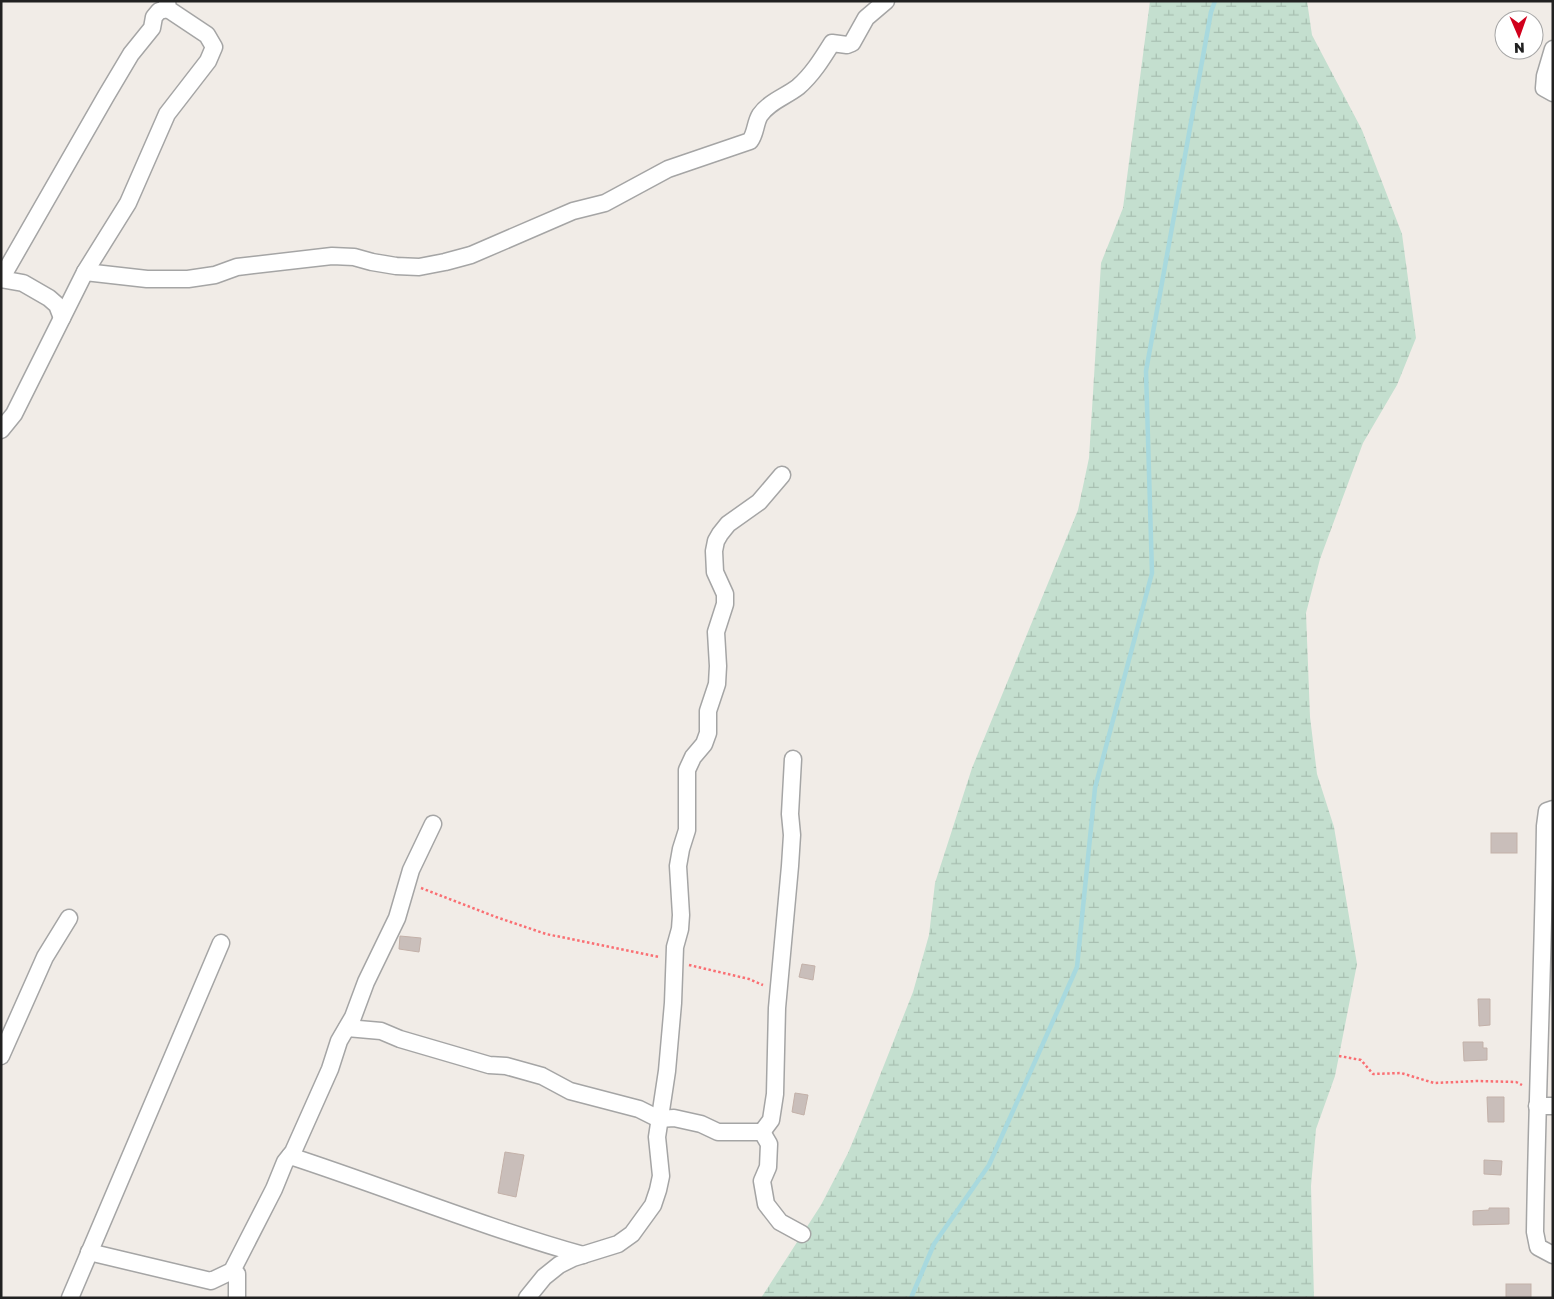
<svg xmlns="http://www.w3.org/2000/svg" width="1554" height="1299" font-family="'Golos Text',sans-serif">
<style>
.wetland{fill:url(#wetland-marsh)}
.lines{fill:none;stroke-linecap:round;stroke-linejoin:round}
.stream{stroke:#a8d9de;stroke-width:4.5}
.building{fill:#c9beba;stroke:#c3b1a9}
.minor-casing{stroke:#a5a5a5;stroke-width:19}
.path{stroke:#fa6f73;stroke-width:2.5;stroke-dasharray:2.5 2.5;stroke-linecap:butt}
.minor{stroke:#fff;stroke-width:16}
</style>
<defs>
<pattern id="wetland-marsh" width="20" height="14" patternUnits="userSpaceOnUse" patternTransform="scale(1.25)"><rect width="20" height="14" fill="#c4dfcf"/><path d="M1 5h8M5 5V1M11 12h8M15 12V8" fill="none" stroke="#a8bfb1"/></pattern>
</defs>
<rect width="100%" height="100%" fill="#f1ece7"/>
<path class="wetland" d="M1150,1H1307L1312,35L1362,130L1402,234L1416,338L1397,385L1363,443L1320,559L1306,613L1310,717L1317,774L1334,827L1357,964L1335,1076L1316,1129L1311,1186L1314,1298H761L821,1205L848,1153L869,1103L913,992L929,935L935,883L972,768L1078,510L1089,458L1101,263L1123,208Z"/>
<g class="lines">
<path class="stream" d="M911,1298L934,1244L989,1165L1077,967L1095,788L1152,573L1146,371L1211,12L1215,1"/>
</g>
<g class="building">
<rect x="1491" y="833" width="26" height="20"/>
<path d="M400,936L421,938L419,952L399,949Z"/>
<path d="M802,964L815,966L813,980L799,977Z"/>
<path d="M1478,999H1490V1025L1479,1026Z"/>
<path d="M1463,1042H1483V1048H1487V1060L1464,1061Z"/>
<path d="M795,1093L808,1095L804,1115L792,1112Z"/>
<path d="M1487,1097H1504V1122H1488Z"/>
<path d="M505,1152L524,1155L516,1197L498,1193Z"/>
<path d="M1484,1160L1502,1161L1501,1175L1484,1174Z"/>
<path d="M1489,1208H1509V1224L1473,1225V1211L1489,1210Z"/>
<rect x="1506" y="1284" width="25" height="14"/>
</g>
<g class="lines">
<g class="minor-casing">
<g id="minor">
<path d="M1553,49L1545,76L1544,88L1553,93"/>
<path d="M85,272L147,279H188L215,275L237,267L332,256L354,257L372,262L396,266L419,267L445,262L471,255L573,211L605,203L668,169L750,141C756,133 755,123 760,115C770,101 785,97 798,87C812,75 822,59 832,43L847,45L852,43L866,18L886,1"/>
<path d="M1,279L106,96L131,54L152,28L154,17L159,11L168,9"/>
<path d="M1,279L23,283L49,298L57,305L62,318"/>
<path d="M1,430L14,414L85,272L128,203L167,114L208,61L214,47L207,35L168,9L167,1"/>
<path d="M1553,809L1547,811L1545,826C1543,962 1537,1097 1535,1232L1538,1247L1553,1255"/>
<path d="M347,1028L381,1031L400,1039L489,1065L506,1066L542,1076L570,1091L639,1109L659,1119L674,1118L701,1124L718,1132H762L769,1144L768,1167L762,1181L766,1204L780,1222L802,1234"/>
<path d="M1,1056L45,957L69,918"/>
<path d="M1537,1106H1553"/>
<path d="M762,1132L771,1120L775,1094L777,1008L790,866L792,835L790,814L793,759"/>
<path d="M290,1156C388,1188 483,1227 583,1255"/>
<path d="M89,1252L211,1281L232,1271L274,1189L285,1162L293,1152L330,1069L339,1041L353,1017L366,982L397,918L411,870L433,824"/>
<path d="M232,1271L237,1274V1298"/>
<path d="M70,1298L221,943"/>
<path d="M527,1298L544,1277L559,1265L573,1258L618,1244L632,1234L653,1205L658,1190L661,1176L657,1137L667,1071L673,1003L675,947L680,929L681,915L678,866L681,849L687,830V770L693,757L704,744L708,733V711L717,684L718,666L716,632L725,604V594L715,572L714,551L716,541L720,534L728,524L759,502L782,475"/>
</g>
</g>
<g class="path">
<path d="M421,888L496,917L546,934L659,957"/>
<path d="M689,965L749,979L763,985"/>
<path d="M1339,1056L1361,1060L1373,1074L1401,1073L1434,1083L1478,1081L1516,1082L1522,1085"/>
</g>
<use href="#minor" class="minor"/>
</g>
<rect width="1554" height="1299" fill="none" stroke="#212121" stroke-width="5"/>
<g transform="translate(1519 35) rotate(178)"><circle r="24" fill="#ffffff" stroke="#a6a6a6"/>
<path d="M0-4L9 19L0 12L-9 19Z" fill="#d1001c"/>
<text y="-8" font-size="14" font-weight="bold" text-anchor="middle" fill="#212121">N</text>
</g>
</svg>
